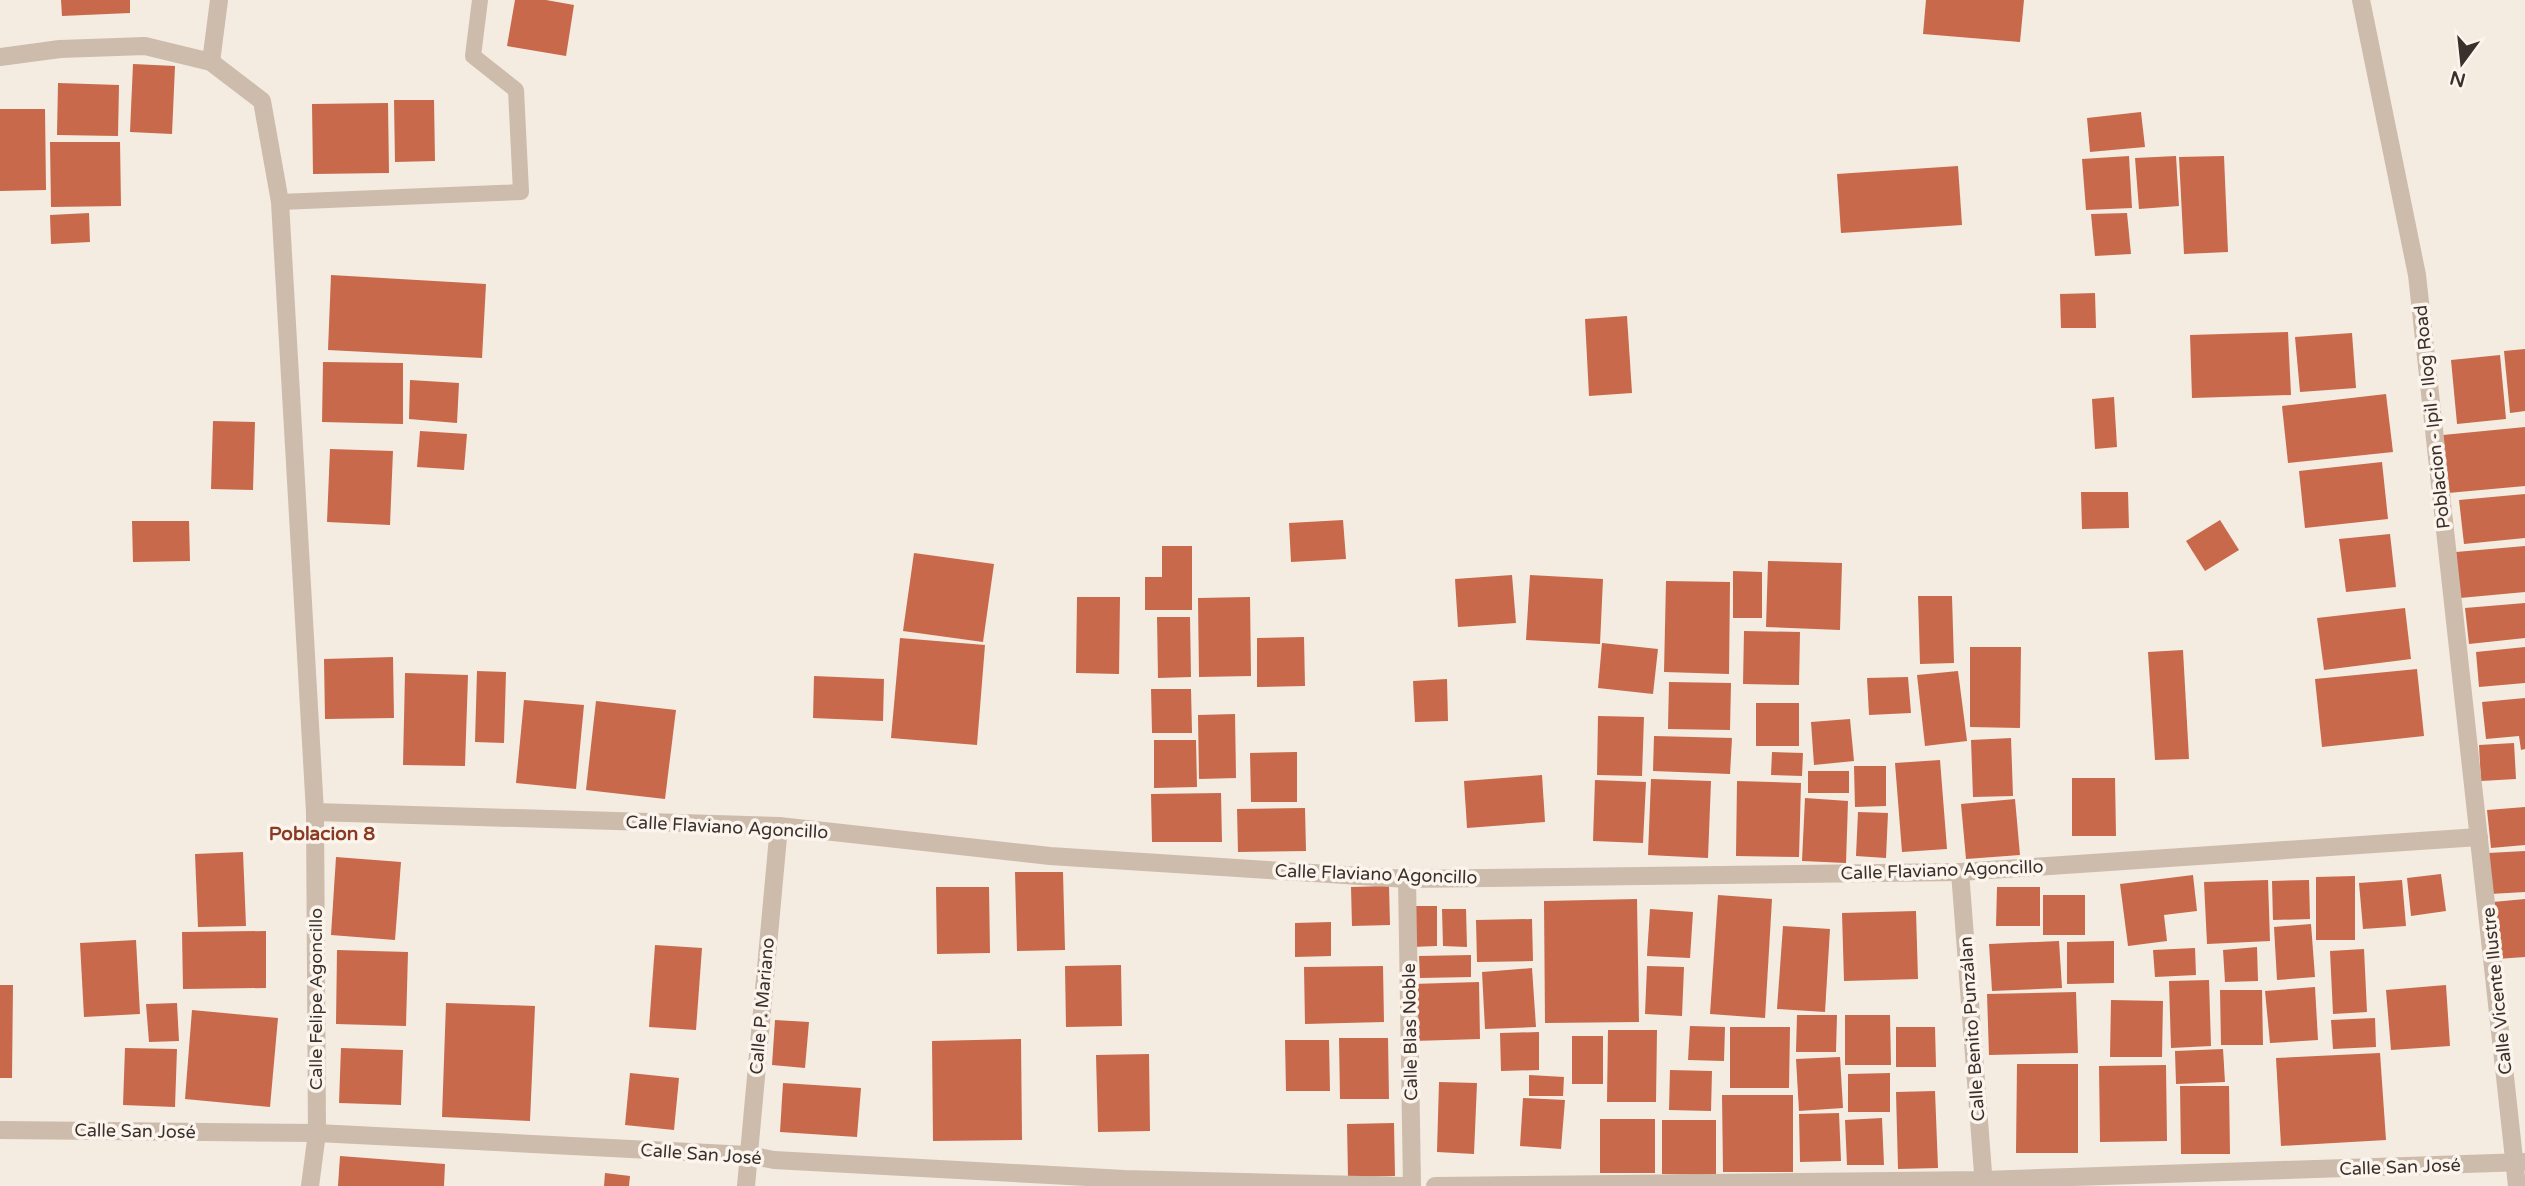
<svg xmlns="http://www.w3.org/2000/svg" width="2525" height="1186" font-family="'Varela Round',sans-serif">
<style>
.building{fill:#c8694b}
.lines{fill:none;stroke-linecap:round;stroke-linejoin:round}
.service{stroke:#cdbbac;stroke-width:16}
.minor{stroke:#cdbbac;stroke-width:18}
.tertiary{stroke:#cdbbac;stroke-width:18}
.labels{text-anchor:middle;stroke-width:7;stroke-linejoin:round;paint-order:stroke}
.street-label{font-size:18px;fill:#3b302b;stroke:#fbf5ee}
.neighbourhood-label{font-size:19px;font-weight:bold;fill:#8c3b22;stroke:#fbf5ee}
</style>
<rect width="100%" height="100%" fill="#f4ebe1"/>
<g class="building">
<path d="M61,0H130V13L62,16Z"/>
<path d="M515,0H546L574,5L566,56L507,46Z"/>
<path d="M1926,0H2024L2020,42L1923,34Z"/>
<path d="M133,64L175,66L172,134L130,132Z"/>
<path d="M58,83L119,85L118,136L57,135Z"/>
<path d="M394,100H434L435,161L395,162Z"/>
<path d="M388,103L389,173L313,174L312,104Z"/>
<path d="M0,109H45L46,190L0,191Z"/>
<path d="M2141,112L2145,147L2090,152L2087,118Z"/>
<path d="M50,142H120L121,206L51,207Z"/>
<path d="M2129,156L2132,208L2086,210L2082,159Z"/>
<path d="M2176,156L2179,206L2139,209L2135,158Z"/>
<path d="M2224,156L2228,252L2184,254L2179,157Z"/>
<path d="M1958,166L1962,225L1841,233L1837,174Z"/>
<path d="M89,213L90,242L51,244L50,215Z"/>
<path d="M2127,213L2131,254L2095,256L2091,214Z"/>
<path d="M331,275L486,284L482,358L328,350Z"/>
<path d="M2095,293L2096,328H2061L2060,294Z"/>
<path d="M1627,316L1632,393L1589,396L1585,319Z"/>
<path d="M2288,332L2291,395L2192,398L2190,335Z"/>
<path d="M2352,333L2356,388L2300,392L2295,337Z"/>
<path d="M2525,349V411L2510,413L2504,351Z"/>
<path d="M2500,355L2506,419L2457,424L2451,360Z"/>
<path d="M323,362L403,363V424L322,422Z"/>
<path d="M410,380L459,383L457,423L409,419Z"/>
<path d="M2386,394L2393,452L2288,463L2282,406Z"/>
<path d="M2114,397L2117,447L2095,449L2092,399Z"/>
<path d="M213,421L255,422L253,490L211,489Z"/>
<path d="M2525,427V486L2448,493L2443,435Z"/>
<path d="M420,431L467,434L464,470L417,467Z"/>
<path d="M330,449L393,451L390,525L327,522Z"/>
<path d="M2382,462L2388,519L2305,528L2299,471Z"/>
<path d="M2081,492H2128L2129,528L2082,529Z"/>
<path d="M2525,494V538L2464,544L2459,500Z"/>
<path d="M1343,520L1346,559L1291,562L1289,523Z"/>
<path d="M2220,520L2239,550L2205,571L2186,541Z"/>
<path d="M132,521H189L190,561L133,562Z"/>
<path d="M2390,534L2396,587L2346,592L2339,539Z"/>
<path d="M1162,546H1192V610H1145V577H1162Z"/>
<path d="M2525,546V592L2460,598L2456,552Z"/>
<path d="M914,553L994,564L983,642L903,631Z"/>
<path d="M1768,561L1842,563L1840,630L1766,627Z"/>
<path d="M1733,571L1762,572V618H1733Z"/>
<path d="M1512,575L1516,623L1458,627L1455,579Z"/>
<path d="M1530,575L1603,579L1600,644L1526,640Z"/>
<path d="M1666,581L1730,582L1729,674L1664,672Z"/>
<path d="M1918,596H1952L1954,663L1920,664Z"/>
<path d="M1077,597H1120L1119,674L1076,673Z"/>
<path d="M1250,597L1251,676L1199,677L1198,598Z"/>
<path d="M2525,603V638L2469,644L2465,608Z"/>
<path d="M2405,608L2411,659L2324,670L2317,618Z"/>
<path d="M1157,617H1190L1191,677L1158,678Z"/>
<path d="M1744,631L1800,632L1799,685L1743,684Z"/>
<path d="M1304,637L1305,686L1257,687V638Z"/>
<path d="M900,638L985,645L977,745L891,738Z"/>
<path d="M1602,643L1658,649L1653,694L1598,688Z"/>
<path d="M1970,647H2021L2020,728L1970,727Z"/>
<path d="M2525,647V683L2479,687L2476,652Z"/>
<path d="M2183,650L2189,759L2155,760L2148,652Z"/>
<path d="M393,657L394,718L325,719L324,659Z"/>
<path d="M2417,669L2424,736L2322,747L2315,679Z"/>
<path d="M477,671L506,672L504,743L475,742Z"/>
<path d="M1958,671L1967,741L1925,746L1917,675Z"/>
<path d="M405,673L468,675L465,766L403,765Z"/>
<path d="M814,676L884,679L883,721L813,718Z"/>
<path d="M1908,677L1911,713L1869,715L1867,678Z"/>
<path d="M1447,679L1448,721L1415,722L1413,681Z"/>
<path d="M1669,682L1731,683L1730,730L1668,729Z"/>
<path d="M1151,689H1191L1192,733H1152Z"/>
<path d="M2525,698V749L2521,750L2519,736L2486,739L2482,702Z"/>
<path d="M524,700L584,705L576,789L516,783Z"/>
<path d="M596,701L676,710L665,799L586,790Z"/>
<rect x="1756" y="703" width="43" height="43"/>
<path d="M1235,714L1236,778L1199,779L1198,715Z"/>
<path d="M1598,716L1644,717L1642,776L1597,775Z"/>
<path d="M1850,719L1854,761L1814,765L1811,722Z"/>
<path d="M1654,736L1732,738L1730,774L1653,771Z"/>
<path d="M2011,738L2013,796L1973,797L1971,740Z"/>
<path d="M1154,740H1196L1197,787L1154,788Z"/>
<path d="M2514,743L2516,779L2481,781L2479,745Z"/>
<path d="M1297,752V802H1251L1250,753Z"/>
<path d="M1772,752L1803,753L1802,776L1771,775Z"/>
<path d="M1940,760L1947,849L1902,852L1895,763Z"/>
<path d="M1854,766H1886V806L1855,807Z"/>
<rect x="1808" y="771" width="41" height="22"/>
<path d="M1542,775L1545,822L1467,828L1464,781Z"/>
<path d="M2072,778H2115L2116,836H2072Z"/>
<path d="M1651,779L1711,781L1708,858L1648,855Z"/>
<path d="M1595,780L1646,782L1643,843L1593,841Z"/>
<path d="M1737,781L1801,783L1799,857L1736,856Z"/>
<path d="M1221,793L1222,842H1152L1151,794Z"/>
<path d="M1805,798L1848,801L1846,863L1802,861Z"/>
<path d="M2015,799L2020,855L1966,859L1961,804Z"/>
<path d="M2525,807V845L2491,848L2487,810Z"/>
<path d="M1305,808L1306,851L1238,852L1237,809Z"/>
<path d="M1858,812L1888,813L1886,858L1856,856Z"/>
<path d="M2525,851V892L2490,894L2488,853Z"/>
<path d="M243,852L246,926L198,927L195,854Z"/>
<path d="M336,857L401,862L395,940L331,935Z"/>
<path d="M1015,872H1063L1065,950L1017,951Z"/>
<path d="M2441,874L2446,911L2411,916L2407,878Z"/>
<path d="M2193,875L2197,911L2164,915L2167,941L2128,946L2120,884Z"/>
<path d="M2355,876V940H2316V877Z"/>
<path d="M2268,880L2270,941L2207,944L2204,882Z"/>
<path d="M2309,880L2310,919L2273,920L2272,881Z"/>
<path d="M2402,880L2406,926L2363,929L2359,883Z"/>
<path d="M1389,886L1390,925L1352,926L1351,887Z"/>
<path d="M936,887H989L990,953L937,954Z"/>
<path d="M1997,887H2040V926H1996Z"/>
<path d="M1718,895L1772,899L1765,1018L1710,1014Z"/>
<rect x="2043" y="895" width="42" height="40"/>
<path d="M1637,899L1639,1022L1545,1023L1544,901Z"/>
<path d="M2525,899V957L2497,959L2493,902Z"/>
<path d="M1410,906H1437V946L1411,947Z"/>
<path d="M1442,909H1466L1467,947L1443,946Z"/>
<path d="M1650,909L1693,912L1690,958L1647,956Z"/>
<path d="M1916,911L1918,979L1844,981L1842,913Z"/>
<path d="M1532,919L1533,961L1477,962L1476,920Z"/>
<path d="M1331,922V956L1295,957V923Z"/>
<path d="M2311,924L2315,977L2277,980L2274,927Z"/>
<path d="M1783,926L1830,929L1825,1012L1777,1009Z"/>
<path d="M266,931V988L183,989L182,932Z"/>
<path d="M136,940L140,1014L84,1017L80,943Z"/>
<path d="M2059,941L2062,988L1992,991L1989,944Z"/>
<path d="M2114,941V983L2067,984V942Z"/>
<path d="M655,945L702,948L696,1030L649,1027Z"/>
<path d="M2257,947L2258,981L2225,982L2223,950Z"/>
<path d="M2195,948L2196,975L2155,977L2153,950Z"/>
<path d="M2364,949L2367,1012L2333,1014L2330,951Z"/>
<path d="M337,950L408,952L406,1026L336,1024Z"/>
<path d="M1471,955V977L1420,978L1419,956Z"/>
<path d="M1121,965L1122,1026L1066,1027L1065,966Z"/>
<path d="M1383,966L1384,1022L1305,1024L1304,967Z"/>
<path d="M1647,966L1684,967L1682,1016L1645,1014Z"/>
<path d="M1532,968L1536,1027L1485,1029L1482,972Z"/>
<path d="M2209,980L2211,1046L2171,1048L2169,981Z"/>
<path d="M1479,982L1480,1039L1413,1041L1412,984Z"/>
<path d="M0,985H13L12,1078H0Z"/>
<path d="M2446,985L2450,1046L2391,1050L2386,990Z"/>
<path d="M2315,987L2318,1040L2270,1043L2265,991Z"/>
<path d="M2220,990H2262L2263,1045H2221Z"/>
<path d="M2076,992L2078,1053L1989,1055L1987,994Z"/>
<path d="M2111,1000L2163,1001L2162,1057H2110Z"/>
<path d="M177,1003L179,1041L149,1042L146,1004Z"/>
<path d="M446,1003L535,1006L530,1121L442,1117Z"/>
<path d="M192,1010L278,1018L270,1107L185,1099Z"/>
<path d="M1797,1015H1837L1836,1052H1796Z"/>
<path d="M1845,1015H1890L1891,1065H1845Z"/>
<path d="M2375,1018L2376,1047L2333,1049L2331,1020Z"/>
<path d="M775,1020L809,1022L805,1068L772,1065Z"/>
<path d="M1690,1026L1725,1027L1724,1061L1688,1060Z"/>
<path d="M1730,1027H1790L1789,1088H1730Z"/>
<path d="M1896,1027H1935L1936,1067H1896Z"/>
<path d="M1608,1030H1657L1656,1102H1607Z"/>
<path d="M1539,1032V1070L1501,1071L1500,1033Z"/>
<rect x="1572" y="1036" width="31" height="48"/>
<path d="M1339,1038H1388L1389,1099H1340Z"/>
<path d="M1021,1039L1022,1140L933,1141L932,1041Z"/>
<path d="M1285,1040H1329L1330,1091H1286Z"/>
<path d="M125,1048L177,1049L175,1107L123,1105Z"/>
<path d="M341,1048L403,1050L401,1105L339,1103Z"/>
<path d="M2223,1049L2225,1082L2176,1084L2175,1051Z"/>
<path d="M2380,1053L2386,1140L2281,1146L2276,1058Z"/>
<path d="M1149,1054L1150,1131L1098,1132L1096,1055Z"/>
<path d="M1840,1057L1843,1108L1799,1111L1796,1059Z"/>
<path d="M2017,1064H2078V1153H2016Z"/>
<path d="M2166,1065L2167,1141L2100,1142L2099,1066Z"/>
<path d="M1670,1070L1712,1071L1711,1111L1669,1110Z"/>
<path d="M630,1073L679,1078L674,1130L625,1125Z"/>
<path d="M1890,1073V1112H1848V1074Z"/>
<path d="M1529,1075L1564,1077L1563,1096H1529Z"/>
<path d="M1439,1082L1477,1083L1474,1154L1437,1152Z"/>
<path d="M783,1083L861,1088L857,1137L780,1132Z"/>
<path d="M2180,1086H2229L2230,1154H2181Z"/>
<path d="M1935,1091L1938,1168L1898,1169L1896,1092Z"/>
<path d="M1722,1095H1793V1172H1723Z"/>
<path d="M1523,1098L1565,1100L1561,1149L1520,1146Z"/>
<path d="M1839,1113L1841,1161L1800,1162L1799,1114Z"/>
<path d="M1882,1118L1884,1165H1847L1845,1120Z"/>
<rect x="1600" y="1119" width="55" height="54"/>
<path d="M1662,1120H1716V1175L1662,1174Z"/>
<path d="M1394,1123L1395,1176L1348,1177L1347,1124Z"/>
<path d="M340,1156L445,1164L444,1186H338Z"/>
<path d="M605,1173L630,1176L629,1186H604Z"/>
</g>
<g class="lines">
<path class="service" d="M280,202L521,192L516,90L473,56L480,0"/>
<g class="minor">
<path d="M0,57L60,49L145,46L211,62L262,101L280,202L315,812L317,1133"/>
<path d="M211,62L219,0"/>
<path d="M315,812L779,826L1050,856L1407,879L1960,872L2479,837"/>
<path d="M1960,872L1984,1186"/>
<path d="M1407,879L1412,1186"/>
<path d="M746,1186L779,826"/>
</g>
<g class="tertiary">
<path d="M2361,0L2417,275L2517,1186"/>
<path d="M0,1130L317,1133L748,1155L774,1160L1124,1179L1403,1186"/>
<path d="M310,1186L317,1133"/>
<path d="M1435,1186L1983,1180L2525,1162"/>
</g>
</g>
<g class="labels">
<g class="street-label">
<text transform="translate(2432 417) rotate(-96)" y="6">Poblacion - Ipil - Ilog Road</text>
<text transform="translate(727 827) rotate(3)" y="6">Calle Flaviano Agoncillo</text>
<text transform="translate(1942 870) rotate(-2)" y="6">Calle Flaviano Agoncillo</text>
<text transform="translate(1376 874) rotate(2)" y="6">Calle Flaviano Agoncillo</text>
<text transform="translate(2497 991) rotate(-96)" y="6">Calle Vicente Ilustre</text>
<text transform="translate(316 999) rotate(-90)" y="6">Calle Felipe Agoncillo</text>
<text transform="translate(762 1006) rotate(-85)" y="6">Calle P. Mariano</text>
<text transform="translate(1972 1029) rotate(-94)" y="6">Calle Benito Punzálan</text>
<text transform="translate(1410 1032) rotate(-91)" y="6">Calle Blas Noble</text>
<text transform="translate(135 1131) rotate(1)" y="6">Calle San José</text>
<text transform="translate(701 1154) rotate(4)" y="6">Calle San José</text>
<text transform="translate(2400 1167) rotate(-2)" y="6">Calle San José</text>
</g>
<g class="neighbourhood-label">
<text x="322" y="840">Poblacion 8</text>
</g>
</g>
<g transform="translate(2462 63) rotate(195)" stroke="#fbf5ee" stroke-width="5" paint-order="stroke">
<path d="M0-5L12 26L0 18L-12 26Z" fill="#3b302b"/>
<text y="-10" font-size="19" font-weight="bold" text-anchor="middle" fill="#3b302b">N</text>
</g>
</svg>
